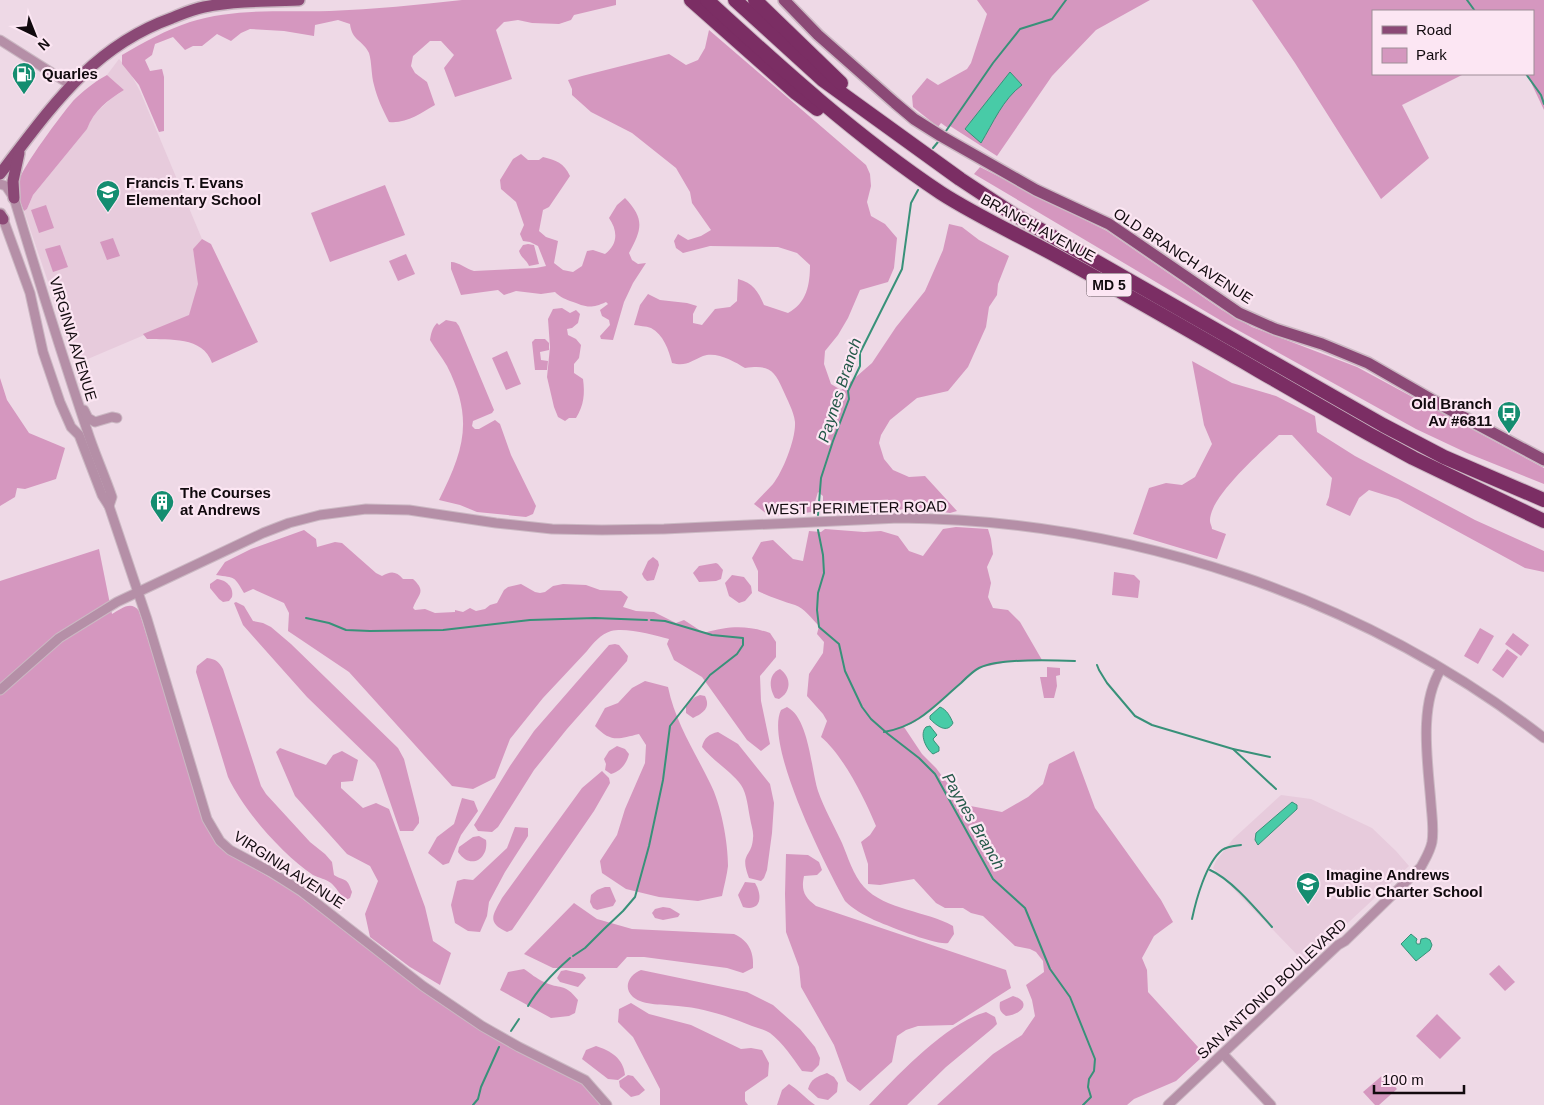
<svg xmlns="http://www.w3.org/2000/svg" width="1544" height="1105" font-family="Arial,sans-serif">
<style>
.built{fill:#e7cbdc}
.green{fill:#d597bf}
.water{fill:#48cba7;stroke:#389179}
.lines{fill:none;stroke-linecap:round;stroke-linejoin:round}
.stream{stroke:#389179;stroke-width:2}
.minor-casing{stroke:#cbb8c3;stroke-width:11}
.major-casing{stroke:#cbb8c3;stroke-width:14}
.highway-casing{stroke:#cbb8c3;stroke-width:16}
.minor{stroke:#b58fa7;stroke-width:9}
.major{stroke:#8b4976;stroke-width:11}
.highway{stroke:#7b2e64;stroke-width:14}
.labels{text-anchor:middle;stroke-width:4.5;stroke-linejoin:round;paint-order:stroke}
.shield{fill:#fce6f3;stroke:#584c53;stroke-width:1}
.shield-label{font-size:14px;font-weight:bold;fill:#110a0e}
.poi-label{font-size:15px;font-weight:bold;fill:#110a0e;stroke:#fce6f3;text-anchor:start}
.street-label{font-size:15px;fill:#110a0e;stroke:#fce6f3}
.water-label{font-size:16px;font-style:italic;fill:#235848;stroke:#fce6f3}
</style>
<rect width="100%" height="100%" fill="#eed9e6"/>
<g class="built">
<path d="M119,59L128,69L140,91L202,239L193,249L199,284L189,316L76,364L24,211L27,209L33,195L87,129L92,116L112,98L124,90L107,75Z"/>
<path d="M1281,795L1311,799L1372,828L1396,851L1409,866L1305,963L1213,868L1216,861L1233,839Z"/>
</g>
<g class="green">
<path d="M462,0H616V5L574,15L571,20L559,24L532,23L518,20L504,22L496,30L512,79L455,97L444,68L454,55L441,41H430L413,56L411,66L415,73L427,82L435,105C421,113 406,124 389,122C383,110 377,98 374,85C371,75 372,63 369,53C363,40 352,41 350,24L338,20L315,25L314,36L284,31L250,29L241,33L231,41L217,34L202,46H193L185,50L173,37L155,44L152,55L145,60L150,71L162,69L164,77V131L159,132L139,85L122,64V55C144,42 166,30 190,22C235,8 284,12 330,11C374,9 418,5 462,0Z"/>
<path d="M977,0H1150L1096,30L1052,76L997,156L950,126L948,128L941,123L938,127L913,107L912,96L927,78L938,85L967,69L971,63L987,14Z"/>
<path d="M1252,0H1544V110L1527,74H1533V11H1373V74H1464L1402,105L1429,158L1381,199L1295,63Z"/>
<path d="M709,30L866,165L870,174L871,186L867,202L871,216L885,224L897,238L894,268L888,282L860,290L848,318L838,335L825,351L824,364L831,384L841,390L872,363L896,327L925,291L943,250L949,224L962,227L979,240L1009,256L998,284L997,295L989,307L986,327L968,367L948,391L917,398L890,420L881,435L879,443L884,459L893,470L909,477L925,476L957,511L950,513L913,507L894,511L839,513L826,510L823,504V496L818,492L812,512L781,516L767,514L754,504C760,497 767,491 773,484C783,471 796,439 795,422C794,412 787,399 783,390C774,368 767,365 745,368C734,361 716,351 703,356C691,361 686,367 672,363C669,350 663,334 651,328C646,326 639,326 634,325L640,305L648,294L660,300L687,303L697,306L693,314V323L702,325L715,309L730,307L737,301L738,279C753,283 758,291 764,305L788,313C807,303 810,284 810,265L797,253L778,247L710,246L683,253L676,248L674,241L678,234L688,240L701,236L711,230L692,203L690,192L676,168L632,133L591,112L572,95V89L568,80L582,76L669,54L686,65L698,60L705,48Z"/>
<path d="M107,75L124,90C108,100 94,110 87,129L33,195L27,209L24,211C20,203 17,191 19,181C22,167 62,114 73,101C83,91 94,82 107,75Z"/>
<path d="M521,154L528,160H539L543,157C556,160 564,163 570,176L549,207L543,210L539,231L546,237L558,241L554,263L563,270L573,272L582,266L587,251L593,250L605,254C618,244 618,231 609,218L617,205L625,198C645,219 642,229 629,253L632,260L638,264L646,263L633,283L624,302L613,340L601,339L600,336L610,325L609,320L602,316L600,310L608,304L606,302C589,310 585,306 570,301C563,298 560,297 555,292L541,294L516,291L504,295L498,290L461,295L451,269V262C459,262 466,269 474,271L536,268L546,266L538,246L530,242L523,241L520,234L524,225L516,202L501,189L500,180L513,159Z"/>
<path d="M980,167L1107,231L1222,310L1252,327L1357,367L1544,468V484L1467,453L1416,429L1225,323L974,174Z"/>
<path d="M385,185L405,235L330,262L311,213Z"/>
<path d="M46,205L54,228L39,233L31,210Z"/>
<path d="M113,238L120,256L107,260L100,242Z"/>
<path d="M202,239L211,244L258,342L212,363C203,336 169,340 147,339L143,334L189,315L198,284L193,249Z"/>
<path d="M528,244L534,245L539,264L529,266C527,260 521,258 519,251L523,245Z"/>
<path d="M60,245L68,267L53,272L45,249Z"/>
<path d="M406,254L415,274L398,281L389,261Z"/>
<path d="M562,308L570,313L576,310L580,314L578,323L572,328L567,329L568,335L576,339L581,345L579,358L574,364V373L583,379C585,394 584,405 576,418H569L565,421L558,417L554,407L547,377L550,347L548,319L553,309Z"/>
<path d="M446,320L456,322L459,326L494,410L492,413L473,421L472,426L475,429H479L495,420L500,424L511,455L536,506L533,514L526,517L477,512L460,505L439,500C464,450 474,419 447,366C442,357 435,349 430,340C431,334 432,328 437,323L439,325Z"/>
<path d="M535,339H545L549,343V350L540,352L541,360L548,361L547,370H535L532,342Z"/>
<path d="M507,351L521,384L506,390L492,358Z"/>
<path d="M1192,361L1232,383L1276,396L1315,416L1317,432L1355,456L1475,520L1544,551V572L1525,568L1398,499L1369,490L1359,498L1350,516L1326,505L1329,497L1332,478L1292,435H1279C1262,451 1209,497 1210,521C1210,524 1212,526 1212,529L1226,534L1217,559L1133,534L1149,488L1166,483L1182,485L1195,477L1212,444L1204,425Z"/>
<path d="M0,378L7,400L29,433L65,448L56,479L25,489L17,488L15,497L0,506Z"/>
<path d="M956,527L988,529L991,539L993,554L987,567L991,583L988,597L993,608L1008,610L1020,622L1042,660L1007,662L979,668L915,722L904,727L922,754L936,768L948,784L960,804L1002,812L1028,797L1043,784L1049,764L1074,751L1095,808L1161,900L1173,922L1154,936L1142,958L1147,970L1148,992L1198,1047L1201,1058L1176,1081L1134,1099L1127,1105H937L993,1054L1022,1035L1035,1016L1032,1000L1026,985L1044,972L1043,961L1036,952L1030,949L1015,946L983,916L971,913L963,908H945L936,903L914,879L880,885L868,884V864L861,842L870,835L876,826C865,799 843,755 821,737L827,721L823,714L807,696L809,674L823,653L824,642L817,634L819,626C812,619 804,608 795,605C783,601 770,597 758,591V571L752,558L761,542L773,540L793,559L803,561L809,531L821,532L825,529L864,532L881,531L898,536L909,551L923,556L943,529Z"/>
<path d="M304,530L316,539L317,547L335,542L342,543L376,573L382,576C391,571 396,571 403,579H413C427,592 418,594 413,608L415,610L425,609L435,613L455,612V610L463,612L470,608L476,611L485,609L490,605L497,603L504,590L508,587L521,584L535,592L540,593L545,592L553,586L563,584L586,585L600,590L621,591L628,597L623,607L636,611L654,612L676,623L684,620L704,633C729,626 746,625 770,633L776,642V657L760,676L761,701L770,744L761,751L747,740L702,677L674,660L667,644L669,639C654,635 626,627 611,631C601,634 593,643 587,651L543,698L510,739L495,778L473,789L452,786L349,672L288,631L289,613L284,603L253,589L244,593C234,576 236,578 216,575L225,562L251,549Z"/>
<path d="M99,549L112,614C121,609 131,600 139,611L204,818L233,856L291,890L411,981L580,1081L604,1105H0V581Z"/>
<path d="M653,557L658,561L659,565L654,580L647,581L644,578L642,574L648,561Z"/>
<path d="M716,563L718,564L723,570L721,579L716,581L699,582L693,573L699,566Z"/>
<path d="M1114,572L1134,575L1140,581L1138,598L1112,595Z"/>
<path d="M732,575L744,577L751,586L752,593L745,601L739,603L729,596L725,583Z"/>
<path d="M217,579C226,580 234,587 232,597L229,601L223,602L219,599L210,588V584Z"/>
<path d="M236,602L244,606L253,621L263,623L271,627L291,644L398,748L404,759L419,818V823L413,831H400L379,770L375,763L307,697L243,625L234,603Z"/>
<path d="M1480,628L1494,636L1478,664L1464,656Z"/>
<path d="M1513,633L1529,645L1521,656L1505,644Z"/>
<path d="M615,644L619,645L628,656L627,661L567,729L534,770L498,827L492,832L478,831L474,825L510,766L534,731L609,645Z"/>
<path d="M1507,649L1518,657L1503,678L1492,670Z"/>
<path d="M207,658C216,659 219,662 223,669L261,786L266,794L310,842L325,854L332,862L334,875C346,882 347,877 352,892L350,898L346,900C340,895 336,887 331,883C326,879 319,878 313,875C282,854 244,811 228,777L196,672L197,666Z"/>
<path d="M1047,667L1060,668V675L1056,676L1057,686L1054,698H1044L1040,677H1047Z"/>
<path d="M780,669C792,678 791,692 779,699L775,698C769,688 768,674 780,669Z"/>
<path d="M645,681L668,687C675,722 695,752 710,783C721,804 728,842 728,866C727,875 724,886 722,896L698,901L659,897L626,889L602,873L600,861L617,835L625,809L645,763L646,745L639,734C618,739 611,743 595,726L605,708L618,703L632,688Z"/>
<path d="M700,695L705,696C711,708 703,713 693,718L686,713V705L695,697Z"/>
<path d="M787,707C809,718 811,769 818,791C824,808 834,826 842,843C848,857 853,875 864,887C885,910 927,911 953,926L954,934L948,943C937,946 886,925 874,920C864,915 853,909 845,901C826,867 764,745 781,710Z"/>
<path d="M718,732L738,744L770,784L774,803L772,833L767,870L764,878L761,881L749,878C739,852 752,858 753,838C754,832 751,825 750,818C748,808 747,794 741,785C731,771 713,761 702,747C704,738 709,734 718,732Z"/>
<path d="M617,746L625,749L629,754C627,763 620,772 611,774L605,770L606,764L604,759L609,751Z"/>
<path d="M280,748L326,765L333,755L342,751L358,760L353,781L341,782V788L363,808L376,803L389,809L425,907L433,941L451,953L440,985L410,967L370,937L365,914L378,881L370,866L347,854L295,796L276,752Z"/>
<path d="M602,771L609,778L610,783L594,811L512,930L507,932C486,922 493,915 502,898L582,788Z"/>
<path d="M462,798L474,801L478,811L461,835L449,863L443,865L428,853L437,837L454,824Z"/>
<path d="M515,827L528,828V836L505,872L489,902L487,916L480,932L468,931L455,923L451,905L457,881L464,879L473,880L507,848Z"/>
<path d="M479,836L486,840C489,858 471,871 458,852L459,847L473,837Z"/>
<path d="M786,854L808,855L819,862L822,870L817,875L804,876C801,890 804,897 816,906L1006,970L1011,988L953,1025L918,1026L906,1030L897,1036L892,1062L860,1091L847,1081L834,1045L801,987L799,967L786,932L785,894Z"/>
<path d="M745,882L755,883C763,896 761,912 743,907L738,895Z"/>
<path d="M605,887H610L616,901L613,906L597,910L593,908L590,902L591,895L597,890Z"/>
<path d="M574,903L597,919L632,929L734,934C749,941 754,952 753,968L743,973L727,968L644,957H627L617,968H553L524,954Z"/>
<path d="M663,907L670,908L680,914L678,917L663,920L655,918L652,913L655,909Z"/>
<path d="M1499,965L1515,982L1505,991L1489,974Z"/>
<path d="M524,969C530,973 537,979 544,982C560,990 564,982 578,1000L575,1013L569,1016L551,1018L500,990L508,972Z"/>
<path d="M566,970L583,974L586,978L578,987L560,982L557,978L561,971Z"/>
<path d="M641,970L747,992L773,1005L800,1029L815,1047L820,1058L819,1065L812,1072L802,1071C792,1057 783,1043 770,1033C765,1030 758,1028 752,1026C728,1016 703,1008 678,1006C664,1004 644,1006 633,997C622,987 630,974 641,970Z"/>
<path d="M1013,996C1033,1002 1021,1015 1006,1016C1000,1012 999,1009 1000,1002Z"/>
<path d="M631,1003L649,1014L691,1025L741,1049L751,1048L762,1050L769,1063L768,1076L745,1092V1101L748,1105H660V1089L633,1037L618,1022L619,1009Z"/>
<path d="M986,1012L995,1017L997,1024L993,1028L946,1067L907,1105H869C898,1075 946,1023 986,1012Z"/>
<path d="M1437,1014L1461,1038L1440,1059L1416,1036Z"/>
<path d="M596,1046C611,1051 623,1058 625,1075L618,1080L608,1079L582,1059L586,1050Z"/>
<path d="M827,1073L834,1077L838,1083L837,1092L828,1100L818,1098L808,1089C811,1079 816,1077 827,1073Z"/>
<path d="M1384,1074L1397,1089L1379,1105H1375L1363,1092Z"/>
<path d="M628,1075L633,1076L645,1090L639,1095L631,1097L620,1087L619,1081Z"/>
<path d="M789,1084C799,1090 806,1099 815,1105H777L782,1090Z"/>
</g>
<g class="water">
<path d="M1010,72L1022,85C1003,99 993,123 981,143L965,129Z"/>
<path d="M940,707C947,710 950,716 953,723C947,734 937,726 930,719V716Z"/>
<path d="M930,726L937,735L933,739L934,741L939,747V751L933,754C926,749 919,734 926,727Z"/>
<path d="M1292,802L1297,805V809L1258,845L1255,840L1256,833Z"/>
<path d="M1411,934L1417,939L1416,942L1417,944H1420L1421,939L1426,938L1430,940L1432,945L1430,950L1416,961L1401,944Z"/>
</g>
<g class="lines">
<g class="stream">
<path d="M1467,0L1475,11"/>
<path d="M1526,74L1541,95L1544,104"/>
<path d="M946,131L993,63L1020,29L1052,19L1066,0"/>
<path d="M933,148L938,142"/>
<path d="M818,515L821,478L833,441L849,399L848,391L860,366V353L902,269L911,203L918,190"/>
<path d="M818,530L823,555L824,573L818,593L817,610L819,627L839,644L845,671L862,707L871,719L888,734L919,758L935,774L993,879L1025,908L1050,969L1070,997L1095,1059L1094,1071L1089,1079L1088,1087L1091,1097L1083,1105"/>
<path d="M306,618L329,623L346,630L370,631L443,630L530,620L595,618L647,620"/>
<path d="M1097,665L1099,670L1107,683L1135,716L1152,725L1233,749L1276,789"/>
<path d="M884,732C919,726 935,705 961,683C966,678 973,671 979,668C999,658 1052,660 1075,661"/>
<path d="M1233,749L1270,757"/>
<path d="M1210,870C1231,879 1256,909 1272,927"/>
<path d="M1192,919C1196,900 1206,863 1222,850C1228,846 1234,846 1241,845"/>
<path d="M573,956L585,948L604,929L623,911L635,897L649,846L663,780L670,726L710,675L737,654L743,645V638L712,635L665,621L651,620"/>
<path d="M528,1006C539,987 553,973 570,958"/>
<path d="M511,1031L519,1019"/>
<path d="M473,1105L478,1099L481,1087L499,1047"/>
</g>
<g class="minor-casing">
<g id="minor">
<path d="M0,40L71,85"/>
<path d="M0,184L6,186L14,198C37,275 61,352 87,430C94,452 104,474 112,497L109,506"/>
<path d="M1,213L30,293L43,352L60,402L71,427L79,435L102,495L109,506L147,619L207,819L220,841L230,850L271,872L301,891L423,986L482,1026L519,1047L585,1080L607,1105"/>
<path d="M84,410L88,418L95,422L112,417L117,418"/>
<path d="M0,690L59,638L117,602L263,533L289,523L320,515L366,509L409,510L496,523L552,529L602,530L664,529L899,518C1130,520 1361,596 1544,738"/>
<path d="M1223,1054L1271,1105"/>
<path d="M1168,1105L1338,945L1345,941L1421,867C1425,859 1430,852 1432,842C1434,830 1432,817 1431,804C1428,763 1418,706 1441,669"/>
</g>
</g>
<g class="major-casing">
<g id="major">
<path d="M784,0L818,35L895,103L914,119L941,136L1036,190L1109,224L1239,313L1275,329L1322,344L1368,363L1441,405L1544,460"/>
<path d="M0,174C50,109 91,47 172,18C182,14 193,9 204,7C235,1 267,1 299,0"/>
<path d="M14,198L13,181L19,153"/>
<path d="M0,215L3,219"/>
</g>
</g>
<g class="highway-casing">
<g id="highway">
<path d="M691,0L796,93L817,109"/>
<path d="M707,0C781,68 857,137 941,193C980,218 1023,237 1064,260C1166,316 1267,376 1369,434L1413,458L1544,521"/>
<path d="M735,0L823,80L960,179L1013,214L1383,425L1444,457L1544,500"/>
<path d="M755,0L841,83"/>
</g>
</g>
<use href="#minor" class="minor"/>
<use href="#major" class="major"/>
<use href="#highway" class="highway"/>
</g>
<defs>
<g id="fuel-pin" transform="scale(1.25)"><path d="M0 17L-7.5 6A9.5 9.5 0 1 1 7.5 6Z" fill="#148d70" stroke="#fce6f3"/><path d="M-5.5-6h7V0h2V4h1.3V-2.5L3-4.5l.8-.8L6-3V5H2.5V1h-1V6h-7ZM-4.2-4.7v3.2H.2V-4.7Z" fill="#fff"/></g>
<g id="school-pin" transform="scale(1.25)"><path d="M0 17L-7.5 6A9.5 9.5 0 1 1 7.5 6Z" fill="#148d70" stroke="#fce6f3"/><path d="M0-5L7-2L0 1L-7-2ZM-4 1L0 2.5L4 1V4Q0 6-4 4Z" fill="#fff"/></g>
<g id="bus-pin" transform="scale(1.25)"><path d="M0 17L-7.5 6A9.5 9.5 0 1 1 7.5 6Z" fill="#148d70" stroke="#fce6f3"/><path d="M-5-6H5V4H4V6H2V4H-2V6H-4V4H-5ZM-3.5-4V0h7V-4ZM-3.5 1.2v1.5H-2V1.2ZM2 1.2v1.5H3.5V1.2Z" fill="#fff"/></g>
<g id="building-pin" transform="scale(1.25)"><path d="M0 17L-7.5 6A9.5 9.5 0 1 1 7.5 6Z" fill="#148d70" stroke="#fce6f3"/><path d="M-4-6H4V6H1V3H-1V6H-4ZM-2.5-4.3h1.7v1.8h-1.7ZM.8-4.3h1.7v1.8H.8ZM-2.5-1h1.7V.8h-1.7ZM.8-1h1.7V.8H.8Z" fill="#fff"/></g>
</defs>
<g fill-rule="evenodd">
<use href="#fuel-pin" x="24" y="74"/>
<use href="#school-pin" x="108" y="192"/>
<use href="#bus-pin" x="1509" y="413"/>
<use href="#building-pin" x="162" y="502"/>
<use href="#school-pin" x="1308" y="884"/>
</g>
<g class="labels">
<rect class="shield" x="1086.5" y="273.5" width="45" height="23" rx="4"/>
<g class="shield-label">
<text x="1109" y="290">MD 5</text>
</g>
<g class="poi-label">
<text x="42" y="79">Quarles</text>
<text x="126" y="188">Francis T. Evans<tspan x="126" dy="17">Elementary School</tspan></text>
<text x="1492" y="409" text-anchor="end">Old Branch<tspan x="1492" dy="17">Av #6811</tspan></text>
<text x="180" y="498">The Courses<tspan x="180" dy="17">at Andrews</tspan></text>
<text x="1326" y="880">Imagine Andrews<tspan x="1326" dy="17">Public Charter School</tspan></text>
</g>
<g class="street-label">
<text transform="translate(1038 228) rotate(28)" y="5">BRANCH AVENUE</text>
<text transform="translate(1183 256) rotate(33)" y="5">OLD BRANCH AVENUE</text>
<text transform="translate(73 339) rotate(73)" y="5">VIRGINIA AVENUE</text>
<text transform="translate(856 508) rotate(-1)" y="5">WEST PERIMETER ROAD</text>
<text transform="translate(289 870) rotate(33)" y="5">VIRGINIA AVENUE</text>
<text transform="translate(1272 989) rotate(-43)" y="5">SAN ANTONIO BOULEVARD</text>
</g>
<g class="water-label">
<text transform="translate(839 390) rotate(-72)" y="6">Paynes Branch</text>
<text transform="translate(974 821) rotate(60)" y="6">Paynes Branch</text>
</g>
</g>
<rect x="1372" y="10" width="162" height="65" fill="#fce6f3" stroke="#9e8e97"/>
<rect x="1382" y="26" width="25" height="8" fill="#8b4976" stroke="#9e8e97"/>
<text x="1416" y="35" font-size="15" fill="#110a0e">Road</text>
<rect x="1382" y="48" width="25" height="15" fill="#d597bf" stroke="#9e8e97"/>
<text x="1416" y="60" font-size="15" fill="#110a0e">Park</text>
<g transform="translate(35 35) rotate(137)" stroke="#fce6f3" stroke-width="4" paint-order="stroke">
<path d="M0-4L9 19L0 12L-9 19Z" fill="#110a0e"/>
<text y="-8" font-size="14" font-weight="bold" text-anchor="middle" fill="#110a0e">N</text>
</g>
<path d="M1374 1085v8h90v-8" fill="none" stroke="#110a0e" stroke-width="2.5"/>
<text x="1382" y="1085" font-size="15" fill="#110a0e" stroke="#fce6f3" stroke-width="4" paint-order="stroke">100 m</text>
</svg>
